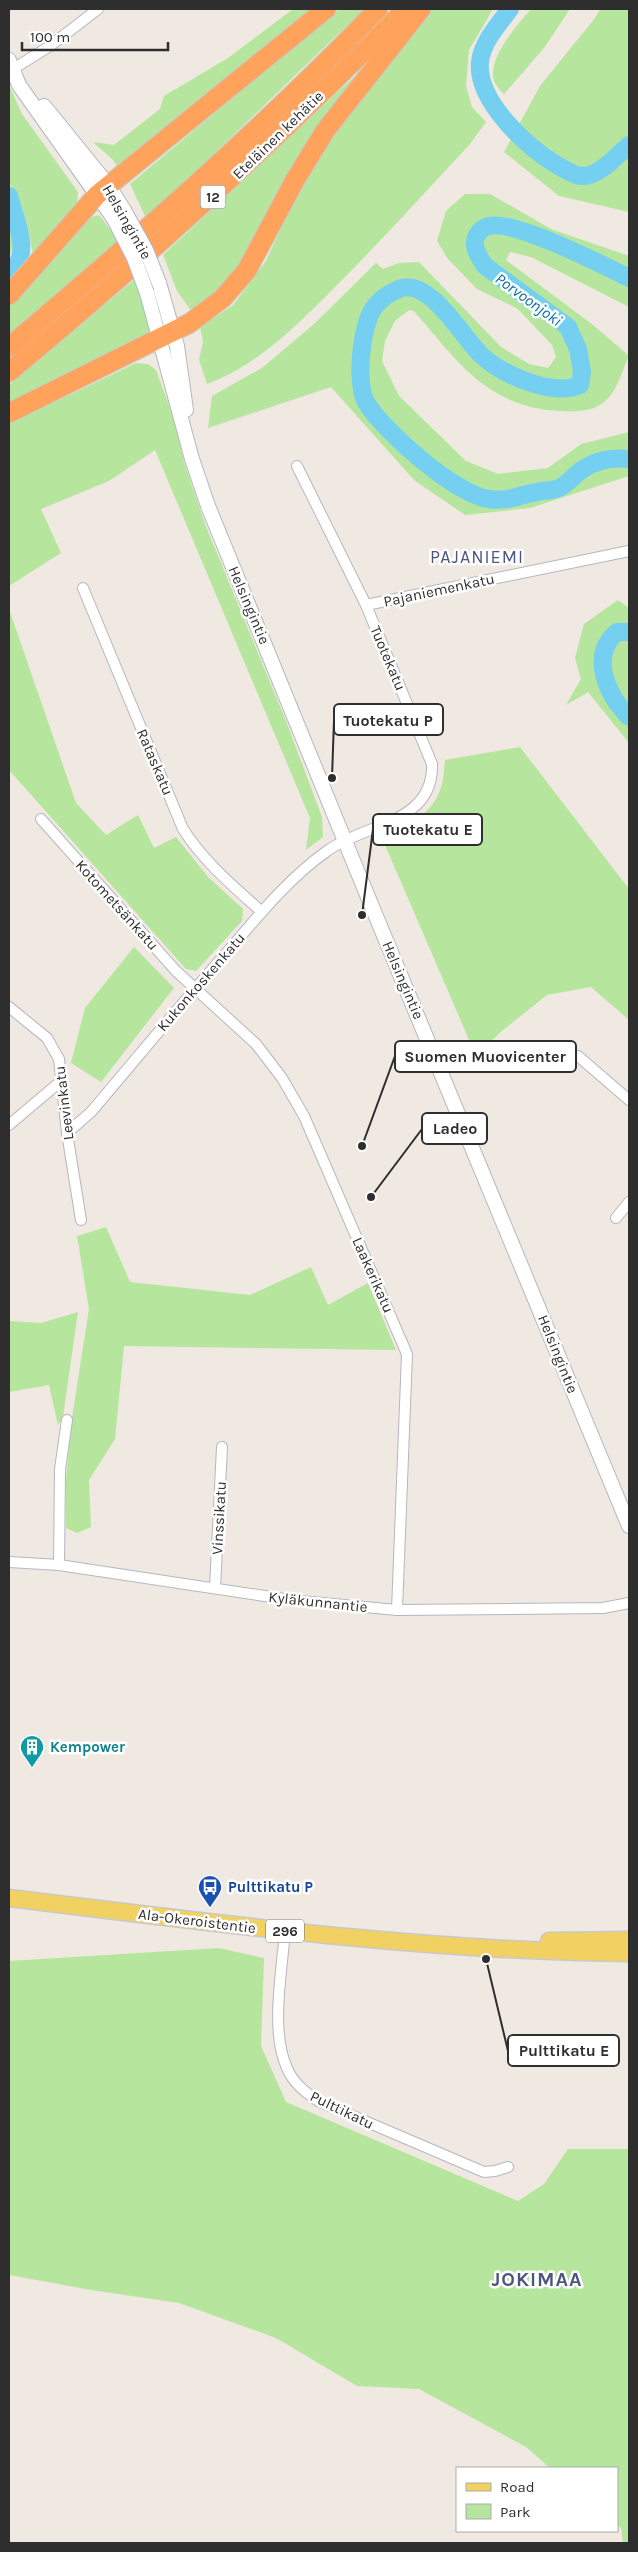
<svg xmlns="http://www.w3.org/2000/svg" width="638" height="2552" font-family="Karla,sans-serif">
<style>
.green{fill:#b6e59e}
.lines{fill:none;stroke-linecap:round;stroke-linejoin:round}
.river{stroke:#75cff0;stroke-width:18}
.street-casing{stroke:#b4b7c1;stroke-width:12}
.secondary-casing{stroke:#b4b7c1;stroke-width:16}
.primary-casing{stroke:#c9c9c9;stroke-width:19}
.highway-casing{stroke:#c9c9c9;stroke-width:21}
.street{stroke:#fff;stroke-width:10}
.secondary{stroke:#fff;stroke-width:14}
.primary{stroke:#f2d163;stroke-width:16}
.highway{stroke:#ffa35c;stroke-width:19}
.secondary-bridge-casing{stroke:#b4b7c1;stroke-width:16;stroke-linecap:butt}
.secondary-bridge{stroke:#fff;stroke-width:14}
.labels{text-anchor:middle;stroke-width:5;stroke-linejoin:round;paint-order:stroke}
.shield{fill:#fff;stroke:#6d6d6d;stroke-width:1}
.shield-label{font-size:14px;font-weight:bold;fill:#2e2e2e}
.street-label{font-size:15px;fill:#2e2e2e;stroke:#fff}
.culture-label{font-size:15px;font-weight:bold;fill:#0d838f;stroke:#fff;text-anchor:start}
.transit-label{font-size:15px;font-weight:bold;fill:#164399;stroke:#fff;text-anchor:start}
.water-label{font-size:16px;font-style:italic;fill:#0d6fa3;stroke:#fff}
.quarter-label{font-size:18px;letter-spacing:1px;fill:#4d5680;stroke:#fff}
.district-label{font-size:20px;font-weight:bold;letter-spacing:1px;fill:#4d5680;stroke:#fff}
.leader{fill:none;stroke:#2e2e2e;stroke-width:2}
.callout-dot{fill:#2e2e2e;stroke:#fff;stroke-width:2}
.callout{fill:#fff;stroke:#2e2e2e;stroke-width:2}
.callout-label{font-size:16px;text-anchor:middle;font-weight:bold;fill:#2e2e2e}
</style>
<rect width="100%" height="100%" fill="#efe9e1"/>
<g class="green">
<path d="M293,9H315L119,169L113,160L93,142L114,145L160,109L164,96L228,58Z"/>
<path d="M339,9H364L157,209L145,216L130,184Z"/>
<path d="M432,9H493L469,50L466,86L472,107L486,122L470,144C429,188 389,232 347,275C306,316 262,364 207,384L199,360L203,341L200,327L233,305L266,261L300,185L338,124Z"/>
<path d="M531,9H570L544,48L504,94C501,91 496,86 494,81C487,59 517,25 531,9Z"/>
<path d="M600,9H629V212L559,196L504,152L540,86L595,18Z"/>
<path d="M357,74L239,272L193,313L177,291L163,255Z"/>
<path d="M9,85L22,114L78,192C79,216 48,239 33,255C29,231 24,203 9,183Z"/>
<path d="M465,194H490L551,229L629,256V307L531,257L510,252L506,260L593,325L627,354L628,357C613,398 607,414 560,411C487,407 458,362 414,311L409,310L395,321L385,341L382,361L399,396L466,461L498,474L548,468L581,444L629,432V476L530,508L465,515L414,480L331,387L208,428L212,396L262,368L314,324L376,263L383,269L399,263L419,262L501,347L529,364L548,368L556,357L552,345L518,309L477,289L448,259L437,241L446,211Z"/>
<path d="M9,209L15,238L9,258Z"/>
<path d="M99,215L120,242L9,334V306L89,218Z"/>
<path d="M135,279L146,305L154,335L9,406V385Z"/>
<path d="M136,363L148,364L156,370L174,419L184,462L205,524L286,721L322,817L323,837L306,850L310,818L155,450L109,481L41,509L61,553L9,586V424Z"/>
<path d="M618,600L629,608V743L588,692L566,705L581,679L575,658L584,624Z"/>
<path d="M9,609L76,803L106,835L138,815L154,848L176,837L208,877L243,909L242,921L196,971L186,969L9,770Z"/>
<path d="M520,747L629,889V1020L591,987L547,995L503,1030L476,1056L382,838C407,827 435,813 442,784C444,777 444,768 445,760Z"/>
<path d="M134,947L174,988L101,1082L71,1063L85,1008Z"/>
<path d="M106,1227L130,1282L250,1295L311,1267L328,1305L368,1283L396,1350L124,1346L115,1439L89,1480L91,1527L77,1533L66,1528V1480L71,1424L89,1309L77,1236Z"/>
<path d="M78,1312L63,1417L58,1425L49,1385L9,1392V1321L41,1323Z"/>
<path d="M219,1948L264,1958L261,2046L286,2102L518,2201L544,2184L568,2149H629V2543H623L621,2528L617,2525V2468H550L526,2447L419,2389L357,2386L276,2338L179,2303L91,2290L9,2275V1961Z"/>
</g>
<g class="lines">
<g class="river">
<path d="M510,9C499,24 482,42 480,62C476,101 527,147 557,165C564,169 574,176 582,176C600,176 616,156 629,145"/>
<path d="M9,196C16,222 33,254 9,275"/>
<path d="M629,278C603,265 515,220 489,226C484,227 479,231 477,235C471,246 479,257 485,266L568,327L578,349L582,372L580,385C552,397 500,374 480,354C462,336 428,276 399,289C392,292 382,298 377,304C361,320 355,383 366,402C383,431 456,495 489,499C507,502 519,495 537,492C544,490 552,491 559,488C568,484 574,475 583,469C597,460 613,457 629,459"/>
<path d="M629,632H617C589,656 607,695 629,717"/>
</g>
<g class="street-casing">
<g id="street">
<path d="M13,69L50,46L98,9"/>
<path d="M83,588L183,829C204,862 233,886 262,912"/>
<path d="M366,605L629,551"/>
<path d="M41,819L176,971L256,1044L282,1078L304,1116L407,1354L397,1610"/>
<path d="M9,1007L47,1038L59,1059L67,1133L81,1220"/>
<path d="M578,1056L629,1100"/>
<path d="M9,1125L61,1081"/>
<path d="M67,1133L91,1112C137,1058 182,1003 229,950C259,915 289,878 327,851C365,823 434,824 432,764L366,605L297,466"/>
<path d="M616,1218L629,1202"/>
<path d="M9,1562L59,1565L291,1600L397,1610L603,1608L629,1603"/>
<path d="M59,1565L60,1469L67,1420"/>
<path d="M215,1588L222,1447"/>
<path d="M285,1931C282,1971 270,2031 287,2068C293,2083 305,2092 318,2101L484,2172L495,2171L508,2167"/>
</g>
</g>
<g class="secondary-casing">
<g id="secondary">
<path d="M9,60L19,85L114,219"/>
<path d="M44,106L108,185L124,210"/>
<path d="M159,283L177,346L186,410"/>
<path d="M147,293L192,459L208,506L356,868L629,1526"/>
</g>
</g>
<g class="primary-casing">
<g id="primary">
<path d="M9,1898C215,1923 421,1951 629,1953"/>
<path d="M549,1941L629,1940"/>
</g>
</g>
<g class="highway-casing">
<g id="highway">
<path d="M9,295L97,195L326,9"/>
<path d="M9,347C137,239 262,129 378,9"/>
<path d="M9,372C147,257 280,137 406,9"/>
<path d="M9,413L190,323L223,298L247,270L295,180L325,131L421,9"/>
</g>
</g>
<use href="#street" class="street"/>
<use href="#secondary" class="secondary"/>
<use href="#primary" class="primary"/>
<use href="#highway" class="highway"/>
<g class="secondary-bridge-casing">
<g id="secondary-bridge">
<path d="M124,210L146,250L159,283"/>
<path d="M114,219L134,258L147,293"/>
</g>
</g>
<use href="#secondary-bridge" class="secondary-bridge"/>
</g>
<defs>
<g id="building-pin" transform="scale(1.25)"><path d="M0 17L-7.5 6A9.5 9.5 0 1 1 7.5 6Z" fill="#0f9aa8" stroke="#fff"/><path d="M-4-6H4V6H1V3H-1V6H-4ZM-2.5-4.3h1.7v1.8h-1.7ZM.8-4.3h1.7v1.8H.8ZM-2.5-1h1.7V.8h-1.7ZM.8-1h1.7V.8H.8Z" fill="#fff"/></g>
<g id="bus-pin" transform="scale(1.25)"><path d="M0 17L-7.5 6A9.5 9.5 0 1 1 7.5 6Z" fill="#1a4fb4" stroke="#fff"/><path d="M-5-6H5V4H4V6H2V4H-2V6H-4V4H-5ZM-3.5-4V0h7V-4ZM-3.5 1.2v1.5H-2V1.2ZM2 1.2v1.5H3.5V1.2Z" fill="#fff"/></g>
</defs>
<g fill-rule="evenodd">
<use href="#building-pin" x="32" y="1747"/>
<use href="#bus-pin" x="210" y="1887"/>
</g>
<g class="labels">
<g class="shield">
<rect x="200.5" y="185.5" width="25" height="23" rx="4"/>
<rect x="266" y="1919.5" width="38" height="23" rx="4"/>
</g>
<g class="shield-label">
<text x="213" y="202">12</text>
<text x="285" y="1936">296</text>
</g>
<g class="street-label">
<text transform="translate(278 135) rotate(-44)" y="5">Eteläinen kehätie</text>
<text transform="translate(127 222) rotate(60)" y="5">Helsingintie</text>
<text transform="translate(439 590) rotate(-12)" y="5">Pajaniemenkatu</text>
<text transform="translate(249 605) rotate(67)" y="5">Helsingintie</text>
<text transform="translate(388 658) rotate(67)" y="5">Tuotekatu</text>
<text transform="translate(155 762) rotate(67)" y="5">Rataskatu</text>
<text transform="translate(117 905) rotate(48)" y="5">Kotometsänkatu</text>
<text transform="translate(403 980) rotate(67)" y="5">Helsingintie</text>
<text transform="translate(201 982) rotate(-49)" y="5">Kukonkoskenkatu</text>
<text transform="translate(64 1103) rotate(-97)" y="5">Leevinkatu</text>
<text transform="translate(373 1275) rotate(66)" y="5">Laakerikatu</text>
<text transform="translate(558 1354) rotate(68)" y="5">Helsingintie</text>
<text transform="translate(219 1518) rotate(-87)" y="5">Vinssikatu</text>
<text transform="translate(318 1602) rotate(6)" y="5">Kyläkunnantie</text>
<text transform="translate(197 1921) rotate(7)" y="5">Ala-Okeroistentie</text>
<text transform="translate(342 2110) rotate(26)" y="5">Pulttikatu</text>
</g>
<g class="culture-label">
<text x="50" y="1752">Kempower</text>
</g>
<g class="transit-label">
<text x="228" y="1892">Pulttikatu P</text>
</g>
<g class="water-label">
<text transform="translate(529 299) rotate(36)" y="6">Porvoonjoki</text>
</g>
<g class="quarter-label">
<text x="477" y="563">PAJANIEMI</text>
</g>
<g class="district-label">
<text x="537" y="2286">JOKIMAA</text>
</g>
</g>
<path class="leader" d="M332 778L334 720M362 915L373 829M362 1146L395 1056M371 1197L422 1129M486 1959L508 2051"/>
<g class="callout-dot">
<circle cx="332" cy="778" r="5"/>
<circle cx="362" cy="915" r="5"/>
<circle cx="362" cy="1146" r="5"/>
<circle cx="371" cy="1197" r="5"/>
<circle cx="486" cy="1959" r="5"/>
</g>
<g class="callout">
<rect x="334" y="704" width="109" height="31" rx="5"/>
<rect x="373" y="814" width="109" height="31" rx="5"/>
<rect x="395" y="1041" width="181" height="31" rx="5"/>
<rect x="422" y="1113" width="65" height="31" rx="5"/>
<rect x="508" y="2035" width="111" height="31" rx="5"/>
</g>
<g class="callout-label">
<text x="388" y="726">Tuotekatu P</text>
<text x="428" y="835">Tuotekatu E</text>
<text x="485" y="1062">Suomen Muovicenter</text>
<text x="455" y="1134">Ladeo</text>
<text x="564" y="2056">Pulttikatu E</text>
</g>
<rect width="638" height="2552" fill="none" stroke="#2e2e2e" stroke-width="20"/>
<rect x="456" y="2467" width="162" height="65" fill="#ffffff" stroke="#ababab"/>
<rect x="466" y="2483" width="25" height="8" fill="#f2d163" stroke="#ababab"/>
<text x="500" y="2492" font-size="15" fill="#2e2e2e">Road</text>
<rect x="466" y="2504" width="25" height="15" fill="#b6e59e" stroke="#ababab"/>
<text x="500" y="2517" font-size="15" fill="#2e2e2e">Park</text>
<path d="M22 42v8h146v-8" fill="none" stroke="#2e2e2e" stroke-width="2.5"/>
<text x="30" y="42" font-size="15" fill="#2e2e2e" stroke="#ffffff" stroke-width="4" paint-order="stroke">100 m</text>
</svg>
